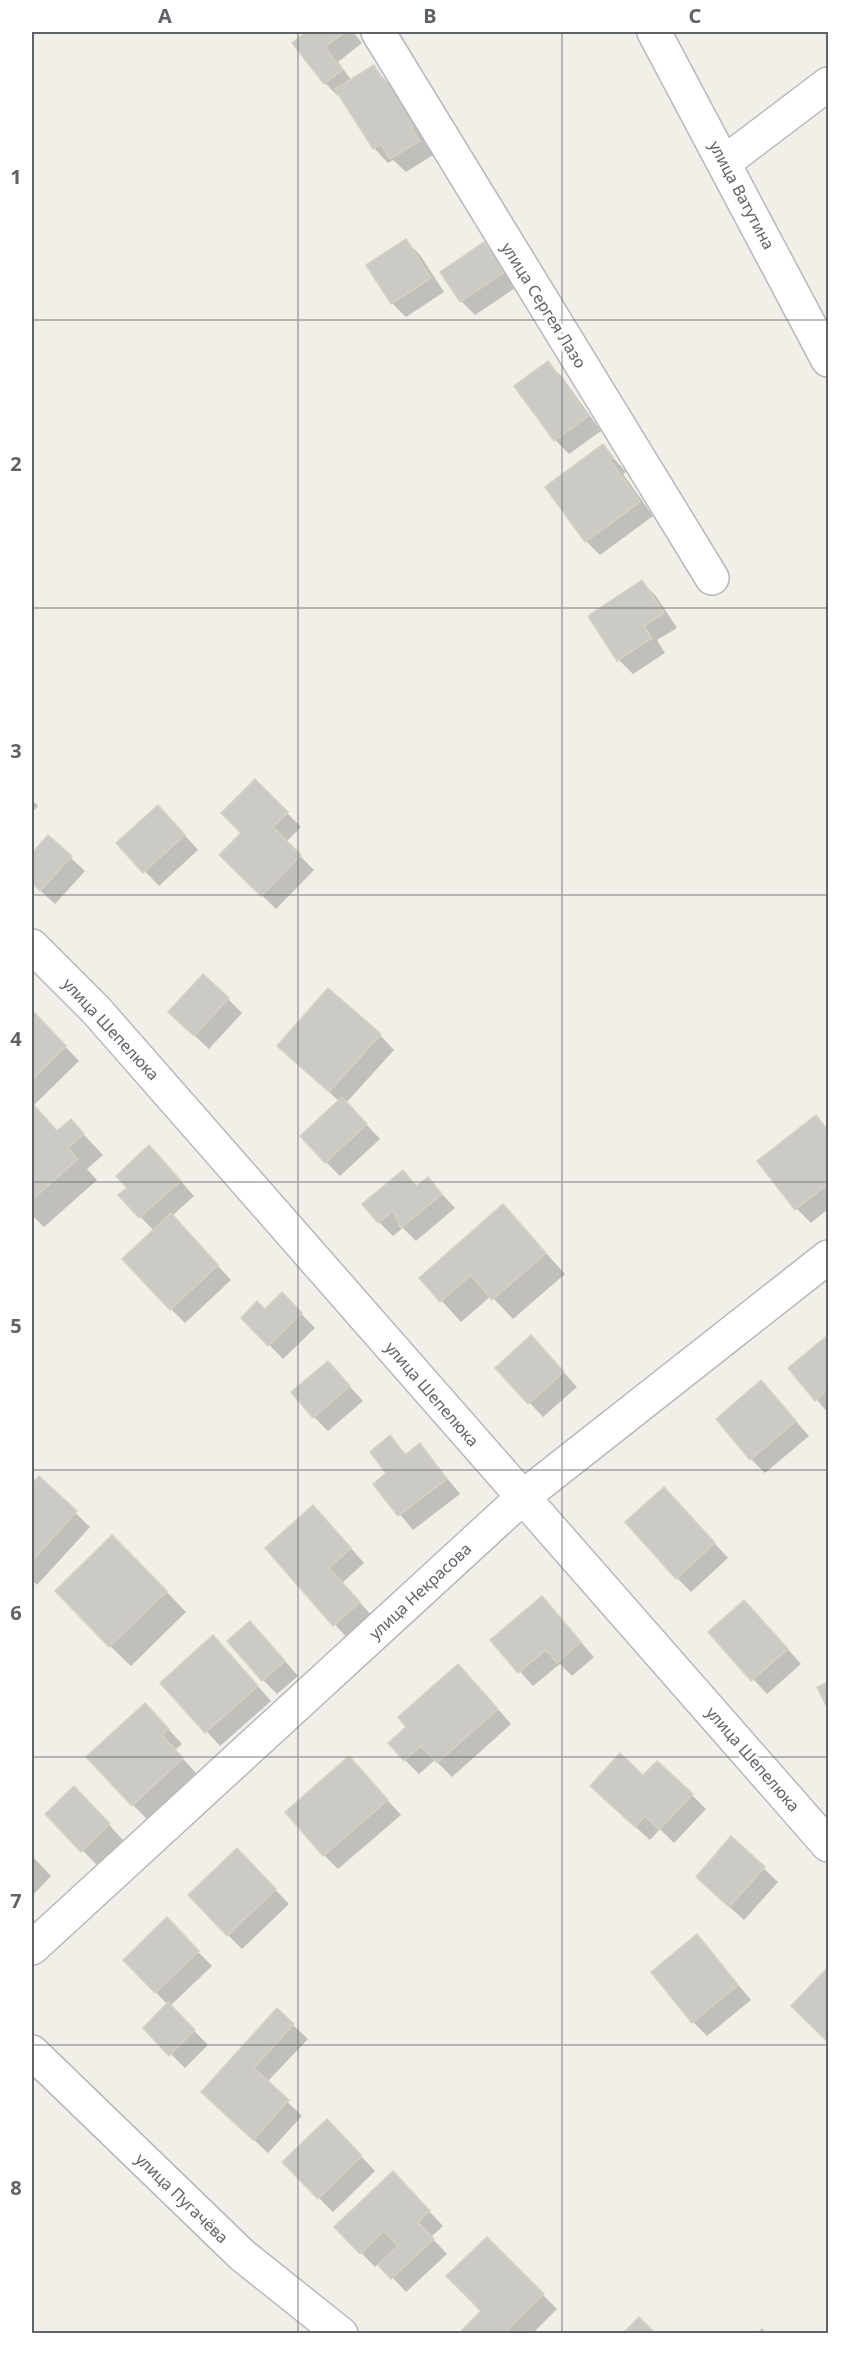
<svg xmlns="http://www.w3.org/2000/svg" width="860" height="2365" font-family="'Noto Sans',sans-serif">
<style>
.shadow{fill:#0003}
.building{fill:#cccac5;stroke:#d6d1c6;stroke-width:1.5}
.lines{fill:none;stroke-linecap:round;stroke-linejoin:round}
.minor-casing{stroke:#b5b8bc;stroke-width:36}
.tertiary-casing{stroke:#b5b8bc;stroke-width:36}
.minor{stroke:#fff;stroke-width:33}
.tertiary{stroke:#fff;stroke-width:33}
.grid{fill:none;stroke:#5f6368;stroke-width:1.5;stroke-opacity:0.55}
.labels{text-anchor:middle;stroke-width:6;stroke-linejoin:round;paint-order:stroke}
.street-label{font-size:16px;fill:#5f6368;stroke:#fff}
.neatline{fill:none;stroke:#5f6368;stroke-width:2}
.grid-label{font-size:20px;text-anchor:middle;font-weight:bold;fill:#5f6368}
</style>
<rect width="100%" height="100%" fill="#f1efe8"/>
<g class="shadow">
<path d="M309,32H353L362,43L338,62L352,81L374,67L434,136L424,142L433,155L406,172L393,160L388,163L374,148L341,96L339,97L325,83L294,43Z"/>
<path d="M406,241L420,255L444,292L406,317L392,303Z"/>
<path d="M484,244L498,258L518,286L475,315L461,301Z"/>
<path d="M548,363L562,377L601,431L569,454L555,440L516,386Z"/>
<path d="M603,446L626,472L623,474L653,516L600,555L586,541Z"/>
<path d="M642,582L656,596L677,628L657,640L665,653L633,674L619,660Z"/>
<path d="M255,781L301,827L286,842L314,870L276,909L221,855L243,833Z"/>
<path d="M32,800L38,806L32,812Z"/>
<path d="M172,821L198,850L159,886L118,843Z"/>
<path d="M48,837L85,871L55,904L32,883V855Z"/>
<path d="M228,999L242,1013L209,1049L184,1026Z"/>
<path d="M32,1012L79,1061L33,1106L58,1132L71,1121L103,1155L87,1169L97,1180L44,1227L32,1215Z"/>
<path d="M380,1035L394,1050L346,1103L380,1139L340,1176L326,1162L339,1101L293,1060Z"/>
<path d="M816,1117L828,1130V1209L811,1223L797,1209Z"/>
<path d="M163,1161L194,1196L172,1216L231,1280L185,1323L171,1309L154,1231L120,1195Z"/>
<path d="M403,1172L418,1187L428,1179L455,1208L416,1241L403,1228L393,1236L379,1222Z"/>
<path d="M503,1206L565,1274L513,1319L491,1296L461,1322L421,1278Z"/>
<path d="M282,1294L315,1328L283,1359L243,1318L265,1311Z"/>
<path d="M828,1337V1413L790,1368Z"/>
<path d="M545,1352L577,1387L543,1417L497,1368Z"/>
<path d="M328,1363L363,1401L328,1431L314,1417Z"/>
<path d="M761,1382L809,1436L765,1473L751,1459Z"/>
<path d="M390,1437L407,1455L420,1445L460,1494L413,1530L375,1484L389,1474Z"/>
<path d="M39,1478L90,1527L37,1585L32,1580V1486Z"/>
<path d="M678,1503L728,1558L691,1592L677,1578Z"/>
<path d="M327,1521L364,1563L342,1583L373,1617L348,1639L267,1549Z"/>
<path d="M133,1557L186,1612L131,1666L110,1646Z"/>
<path d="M542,1598L594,1657L572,1676L560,1664L533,1686L492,1640Z"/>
<path d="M758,1616L801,1664L767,1694L710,1633Z"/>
<path d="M264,1637L298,1676L277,1694L263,1680Z"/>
<path d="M227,1651L271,1701L220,1746L162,1683Z"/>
<path d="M472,1680L511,1724L452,1777L435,1760L419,1774L405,1760Z"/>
<path d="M159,1719L182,1744L175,1750L196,1773L147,1819L133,1805Z"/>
<path d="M349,1758L401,1815L338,1869L324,1855Z"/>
<path d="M644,1777L692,1795L706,1809L674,1843L660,1829L650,1840L606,1800Z"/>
<path d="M88,1802L123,1840L97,1865L47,1814Z"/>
<path d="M732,1838L778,1882L744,1920L712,1891Z"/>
<path d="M32,1856L51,1876L32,1896Z"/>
<path d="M251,1864L289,1904L242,1949L228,1935Z"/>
<path d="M167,1920L212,1966L170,2006L208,2045L185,2068L145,2028L168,2005L125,1960Z"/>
<path d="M697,1936L751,2000L707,2036L693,2022Z"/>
<path d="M828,1969V2041L793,2006Z"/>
<path d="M277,2010L308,2039L267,2082L302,2116L268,2153L217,2106Z"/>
<path d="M341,2135L375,2171L333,2212L319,2198Z"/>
<path d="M407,2188L443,2226L431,2237L447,2254L406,2292L379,2263L375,2267L336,2227Z"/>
<path d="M487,2239L557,2309L532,2334H467L483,2311Z"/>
<path d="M762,2328L767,2334H757Z"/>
</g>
<g class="building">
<path d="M306,32H345L325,47L342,70L324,84L292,43Z"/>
<path d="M374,65L385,83L394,78L421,122L411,127L420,141L390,159L381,144L373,149L335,89Z"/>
<path d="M406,239L431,278L391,304L366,265Z"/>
<path d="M484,242L505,272L460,302L440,272Z"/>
<path d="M548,361L588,416L554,441L514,386Z"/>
<path d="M603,444L613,457L610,460L640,502L585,542L545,487Z"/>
<path d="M642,580L664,613L644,626L652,638L617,661L588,616Z"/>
<path d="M255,779L288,812L273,827L301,855L261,896L219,855L241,833L221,813Z"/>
<path d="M158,805L185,835L143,873L116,843Z"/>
<path d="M48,835L72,856L40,891L32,883V853Z"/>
<path d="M203,974L229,998L194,1036L168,1012Z"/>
<path d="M328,988L381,1034L329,1092L277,1046Z"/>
<path d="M32,1010L66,1046L32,1080Z"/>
<path d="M342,1097L367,1124L325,1163L300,1136Z"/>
<path d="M33,1104L57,1131L71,1119L84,1134L68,1148L78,1159L32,1200Z"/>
<path d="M816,1115L828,1131V1184L795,1210L757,1161Z"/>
<path d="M149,1145L181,1181L139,1218L118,1195L127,1188L116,1176Z"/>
<path d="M403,1170L416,1186L428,1177L442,1194L401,1228L393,1211L378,1223L362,1204Z"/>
<path d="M503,1204L546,1253L492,1300L471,1275L440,1302L419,1278Z"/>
<path d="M171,1213L218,1265L170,1310L122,1259Z"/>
<path d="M282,1292L302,1313L268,1346L241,1318L257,1301L265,1309Z"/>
<path d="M531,1335L564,1372L528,1404L495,1368Z"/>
<path d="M828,1335V1389L815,1401L788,1368Z"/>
<path d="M328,1361L350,1386L313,1418L291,1392Z"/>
<path d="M761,1380L796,1421L750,1460L716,1419Z"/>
<path d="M390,1435L405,1455L420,1443L447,1479L398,1516L373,1484L386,1473L370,1452Z"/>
<path d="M39,1476L77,1511L32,1561V1484Z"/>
<path d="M664,1487L715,1543L676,1579L625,1522Z"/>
<path d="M313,1505L351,1548L329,1568L360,1602L333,1626L265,1548Z"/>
<path d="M112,1535L167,1591L109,1647L55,1591Z"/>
<path d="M542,1596L581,1642L557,1663L546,1650L518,1673L490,1640Z"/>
<path d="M744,1600L788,1649L751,1681L708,1632Z"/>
<path d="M250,1621L285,1661L262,1681L227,1641Z"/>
<path d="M213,1635L258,1686L205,1733L160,1683Z"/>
<path d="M458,1664L498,1709L437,1763L421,1746L404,1761L388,1743L406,1727L398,1717Z"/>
<path d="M828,1682V1710L817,1687Z"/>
<path d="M145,1703L169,1729L162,1735L183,1758L132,1806L86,1757Z"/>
<path d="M620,1753L643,1775L657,1761L693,1794L659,1830L645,1816L635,1827L590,1786Z"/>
<path d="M349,1756L388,1800L323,1856L285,1812Z"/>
<path d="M74,1786L110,1824L81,1852L45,1814Z"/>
<path d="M731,1836L765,1867L729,1907L696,1877Z"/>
<path d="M237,1848L276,1889L227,1936L188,1895Z"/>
<path d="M167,1917L199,1951L155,1993L123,1960Z"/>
<path d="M697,1934L738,1985L692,2023L651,1972Z"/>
<path d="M828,1967V2042L791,2006Z"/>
<path d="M168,2002L195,2030L169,2056L143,2028Z"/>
<path d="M277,2008L294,2024L254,2068L289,2100L253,2140L201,2092Z"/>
<path d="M327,2119L362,2156L318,2199L282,2162Z"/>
<path d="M393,2171L430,2211L418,2222L434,2239L391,2279L378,2265L398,2246L384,2231L360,2254L334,2227Z"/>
<path d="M487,2237L544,2294L503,2334H465L462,2330L481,2311L446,2276Z"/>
<path d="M639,2317L656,2334H622Z"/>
</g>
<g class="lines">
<g class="minor-casing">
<g id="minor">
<path d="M378,32L712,578"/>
<path d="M654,32L828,360"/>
<path d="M725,162L828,84"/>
<path d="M32,946L96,1010L828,1845"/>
<path d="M32,1948L523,1497L828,1257"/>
</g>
</g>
<g class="tertiary-casing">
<path id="tertiary" d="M32,2052L242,2255L341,2334"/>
</g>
<use href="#minor" class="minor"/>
<use href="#tertiary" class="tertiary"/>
</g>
<path class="grid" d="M298,32V2334M562,32V2334M32,320H828M32,608H828M32,895H828M32,1182H828M32,1470H828M32,1757H828M32,2045H828"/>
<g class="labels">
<g class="street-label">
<text transform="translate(742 195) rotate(62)" y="6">улица Ватутина</text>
<text transform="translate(544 305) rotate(58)" y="6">улица Сергея Лазо</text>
<text transform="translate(111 1029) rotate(47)" y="6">улица Шепелюка</text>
<text transform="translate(432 1394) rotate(49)" y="6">улица Шепелюка</text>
<text transform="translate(420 1591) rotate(-43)" y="6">улица Некрасова</text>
<text transform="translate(753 1759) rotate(49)" y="6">улица Шепелюка</text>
<text transform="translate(182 2198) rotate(44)" y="6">улица Пугачёва</text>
</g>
</g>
<rect width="860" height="2365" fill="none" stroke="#ffffff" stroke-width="66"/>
<rect x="33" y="33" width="794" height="2299" class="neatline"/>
<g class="grid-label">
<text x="165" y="23">A</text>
<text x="430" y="23">B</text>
<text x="695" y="23">C</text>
<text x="16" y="184">1</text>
<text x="16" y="471">2</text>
<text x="16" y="758">3</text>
<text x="16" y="1046">4</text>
<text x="16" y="1333">5</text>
<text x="16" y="1620">6</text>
<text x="16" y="1908">7</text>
<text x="16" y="2195">8</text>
</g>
</svg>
